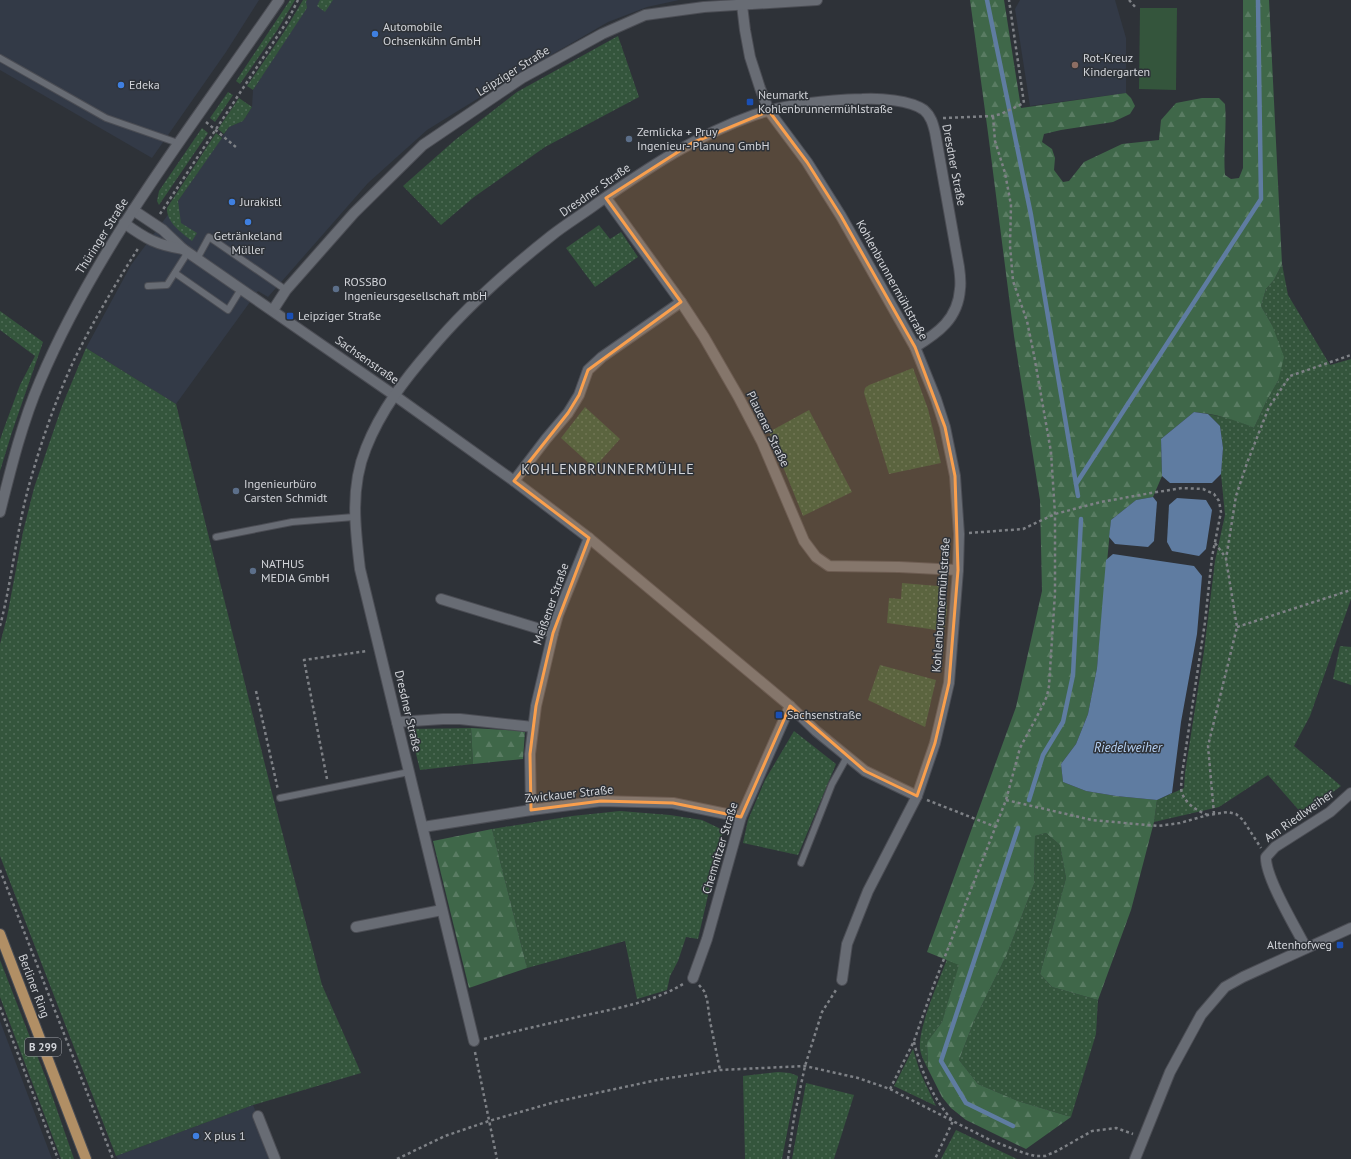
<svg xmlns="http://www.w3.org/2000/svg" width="1351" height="1159" font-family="'PT Sans',sans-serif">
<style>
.built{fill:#333a47}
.green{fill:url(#green-dots)}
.forest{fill:url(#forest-firs)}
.pitch{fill:#34553c}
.water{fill:#5f7ca1}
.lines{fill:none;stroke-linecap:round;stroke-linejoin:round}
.stream{stroke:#5f7ca1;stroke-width:4.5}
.service-casing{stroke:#4b4d54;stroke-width:8}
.minor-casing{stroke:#4b4d54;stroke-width:12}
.tertiary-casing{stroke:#4b4d54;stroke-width:12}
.primary-casing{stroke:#4b4d54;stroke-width:12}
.path{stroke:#7e8186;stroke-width:2.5;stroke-dasharray:3 3;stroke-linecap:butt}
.service{stroke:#686c74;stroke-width:6}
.minor{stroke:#686c74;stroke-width:10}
.tertiary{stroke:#686c74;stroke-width:10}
.primary{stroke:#b18f65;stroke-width:10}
.marked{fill:#f99f4d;fill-opacity:0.2;stroke:#f99f4d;stroke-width:3;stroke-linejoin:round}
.shop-dot{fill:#3f7fe0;stroke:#2e3238;stroke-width:1.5}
.education-dot{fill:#8d6e63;stroke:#2e3238;stroke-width:1.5}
.transit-dot{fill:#1a4fb4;stroke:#2e3238;stroke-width:1.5}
.service-dot{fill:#5c6f8a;stroke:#2e3238;stroke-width:1.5}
.labels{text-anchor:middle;stroke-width:3;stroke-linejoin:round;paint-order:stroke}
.shield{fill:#2e3238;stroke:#a1a3a9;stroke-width:1}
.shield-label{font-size:11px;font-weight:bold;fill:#d2d4d9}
.poi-label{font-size:12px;fill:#d2d4d9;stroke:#2e3238;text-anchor:start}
.street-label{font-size:12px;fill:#d2d4d9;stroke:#2e3238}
.water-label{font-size:13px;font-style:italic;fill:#b6d2f5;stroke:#2e3238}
.quarter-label{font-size:14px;letter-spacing:1px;fill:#d2d4d9;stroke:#2e3238}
</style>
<defs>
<pattern id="green-dots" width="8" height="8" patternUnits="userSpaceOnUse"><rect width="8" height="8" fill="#34553c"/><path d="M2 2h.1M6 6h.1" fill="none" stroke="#506d58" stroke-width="1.8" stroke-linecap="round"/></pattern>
<pattern id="forest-firs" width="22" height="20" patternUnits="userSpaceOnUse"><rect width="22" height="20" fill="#3f6749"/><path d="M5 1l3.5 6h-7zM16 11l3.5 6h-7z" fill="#5a7c63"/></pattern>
</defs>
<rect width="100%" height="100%" fill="#2e3238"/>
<g class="built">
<path d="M0,0H259L226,52L152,158L0,70Z"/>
<path d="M307,0H679L647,7L608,22L503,83L427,130L368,183L268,297L258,291L176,404L86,348L131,265L178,201L229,127L243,121L252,107L253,90L306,8V2Z"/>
<path d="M1020,0H1115L1126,38V93L1030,106L1015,9Z"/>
<path d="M0,1021L29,1098L52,1159H0Z"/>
<path d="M253,1105L275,1159H118L116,1156Z"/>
</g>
<g class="green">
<path d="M290,0H295L276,32L240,84L236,81Z"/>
<path d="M303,0H307L306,2L307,8L253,90L247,86L284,32Z"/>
<path d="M320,0H333L325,12L317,6Z"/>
<path d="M618,36L639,97L545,147L474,197L441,225L403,186L455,140L517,92Z"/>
<path d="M228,92L233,95L215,122L210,118Z"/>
<path d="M239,98L252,107L243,121L229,127L224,134L218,129Z"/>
<path d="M202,128L208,133L159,205L157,201L159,191Z"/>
<path d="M216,133L222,138L178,201L181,223L197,233L192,241C182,233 166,222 167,208Z"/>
<path d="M599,225L610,239L621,232L638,257L595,287L566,248Z"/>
<path d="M1282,264L1288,295L1330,365L1351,359V599L1310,716L1294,746L1341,786L1303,815L1268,775L1219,807L1154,822L1157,800L1184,788L1185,773L1204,651L1215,561L1225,515L1221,474L1223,448L1220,426L1208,414L1233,419L1254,428L1266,402L1278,381L1272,325L1261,306L1266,289L1274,280Z"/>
<path d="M0,311L43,342L12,432L0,471V440L3,431L20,385L35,356L0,330Z"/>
<path d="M86,348L176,404L272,793L322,985L361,1073L253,1105L116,1156L0,856V644L7,617L23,532L34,488L62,406Z"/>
<path d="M913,368L928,409L941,463L889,474L864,393L865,388L869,385Z"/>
<path d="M585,407L620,439L594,468L561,438Z"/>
<path d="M809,410L852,492L803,516L769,432Z"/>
<path d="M902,583L938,586C952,598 946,615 944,631L887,623L889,598L901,599Z"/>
<path d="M1340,646L1351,647V685L1333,679Z"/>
<path d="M880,665L936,680L925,727L868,700Z"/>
<path d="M471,728L473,764L420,770L410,729Z"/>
<path d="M794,731L836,764L798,855L743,843L748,820L765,780Z"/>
<path d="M620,811L670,815L702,820L723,830L698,939L686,937L678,961L670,976L667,990L637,999L625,941L527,968L492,829L572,816Z"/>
<path d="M1046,833L1060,845L1066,878L1040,974L1052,987L1098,1000L1096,1034L1071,1117L1018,1101L978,1084L959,1060L974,1021L1007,954L1034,884L1035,836Z"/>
<path d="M947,959L960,964L942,1022L927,1042L928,1069C925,1063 921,1056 920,1049C918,1027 939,981 947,959Z"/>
<path d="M0,960L47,1081L74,1159H61L0,997Z"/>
<path d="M913,1049L920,1072L936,1106L894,1086Z"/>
<path d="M778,1072L790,1073L798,1076L782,1159H745L743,1076Z"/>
<path d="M806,1083L854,1095L834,1159H792Z"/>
<path d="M956,1130L1017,1159H941Z"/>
</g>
<g class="forest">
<path d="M970,0H1004L1021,108L1126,93L1131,98L1135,106L1130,114L1113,122L1061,130L1044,134L1042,142L1052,149L1055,158L1054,170L1063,182L1069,181L1084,162L1122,144L1159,140L1161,120L1176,103L1202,98H1219L1225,104C1227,128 1223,151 1225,175L1231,179L1239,178L1243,168V0H1269L1282,264L1274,280L1266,289L1261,306L1272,325L1284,357L1278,381L1266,402L1254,428C1233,419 1216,414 1194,412L1161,439L1162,476L1153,497L1136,500L1111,520L1097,668L1088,714L1076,744L1061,764L1063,782L1086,791L1116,796L1157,800L1154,822L1131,910L1098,1000L1052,987L1040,974L1066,878L1060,845L1046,833L1035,836L1034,884L1007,954L974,1021L959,1060L978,1084L1018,1101L1071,1117L1026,1149L966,1120L951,1108L942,1097L928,1069L927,1042L942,1022L959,965L927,952L1016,707L1042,591L1040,500L1014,336L988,133Z"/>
<path d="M471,728L525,731L523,759L473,764Z"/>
<path d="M492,829L527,968L469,988L433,841Z"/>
</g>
<path class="pitch" d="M1140,8H1177L1176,90L1139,89Z"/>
<g class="water">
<path d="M1194,412L1208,414L1220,426L1223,448L1221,474L1212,483H1170L1162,476L1161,439Z"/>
<path d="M1153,497L1157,502L1154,541L1148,547L1115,544L1109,537L1111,520L1136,500Z"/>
<path d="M1177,498L1206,500L1212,510L1206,549L1199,556L1172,551L1167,542L1169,505Z"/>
<path d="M1113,554L1194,566L1202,576L1197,634L1181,722L1172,793L1157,800L1116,796L1086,791L1063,782L1061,764L1076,744L1088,714L1097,668L1106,560Z"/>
</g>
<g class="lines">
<g class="stream">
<path d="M987,0L1031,215L1076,484"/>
<path d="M1078,496L1076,484L1261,199L1258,0"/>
<path d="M1029,800L1043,755L1063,722L1073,675L1081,519"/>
<path d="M1013,1126L966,1103L941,1061L1018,828"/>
</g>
<g class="service-casing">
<g id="service">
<path d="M0,58L106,118L178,143"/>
<path d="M197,259L209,237L286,290"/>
<path d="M175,273L228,310L241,289"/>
<path d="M148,286L167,285L188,252"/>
<path d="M216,537L292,522L354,517"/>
<path d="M280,798L409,772"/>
<path d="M801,863L832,784L847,757"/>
</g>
</g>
<g class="minor-casing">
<g id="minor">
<path d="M743,0L742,5L745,30L750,57L760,88L769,111L807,162L841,216L915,347L936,399L945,427L955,476L959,534L958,570L949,683L935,743L917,796L868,891L847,944L842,980"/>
<path d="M606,198L681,302L704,337L738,396L762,442L804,541L816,557L829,566L899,567L958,570"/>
<path d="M133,210L163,230L183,249L394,395L514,481L589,538L790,706L816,731L865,771L917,796"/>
<path d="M124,223C146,239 157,245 183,249"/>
<path d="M273,310L286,290L354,213L423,145L522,78L602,34L645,15L704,7L817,0"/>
<path d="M514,481L546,439L568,413L579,395L588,370L602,357L681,302"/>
<path d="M441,599L553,633"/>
<path d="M397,722L443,719H460L533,727"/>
<path d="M531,810L530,754L536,706L553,633L558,615L589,538"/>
<path d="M423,827L531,810L601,801L673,803L741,817"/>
<path d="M356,927L442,910"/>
<path d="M1306,948C1296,928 1265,877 1266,857L1275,847L1330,812L1351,793"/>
<path d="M693,978L707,939L741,817L790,706"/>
<path d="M474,1041L360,569C355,528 350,487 366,448C381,410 405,379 431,349C466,307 508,270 551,236C566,224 583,214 599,202C648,168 697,135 754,115C787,104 827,100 862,99C879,98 910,100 924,110C931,116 933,124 935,132L959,267C960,274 961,282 960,289C958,319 938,333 915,347"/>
<path d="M258,1116L275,1159"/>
<path d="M1135,1159L1170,1072L1201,1015L1225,987L1243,977L1351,928"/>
</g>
</g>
<g class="tertiary-casing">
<path id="tertiary" d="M0,512C11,468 22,423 40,381C99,242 194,124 279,0"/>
</g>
<g class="primary-casing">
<path id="primary" d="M0,934L86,1159"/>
</g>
<g class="path">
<path d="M1129,0L1137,9"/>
<path d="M943,118L993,116L1001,114L1024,103L1009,0"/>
<path d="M206,122L237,148"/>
<path d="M160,214L288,20L298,0"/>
<path d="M969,533L1023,529L1055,514L1101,502L1151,493L1182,488L1203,489L1214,494L1219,501L1221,512L1212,557L1205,622L1182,774C1182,780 1180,788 1182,793C1186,804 1197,811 1208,815"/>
<path d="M1215,543L1226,558"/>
<path d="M0,626C13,576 17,524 32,475C43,436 58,394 75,358C94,320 116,283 139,247"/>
<path d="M1237,627L1351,590"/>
<path d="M256,691L278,790"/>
<path d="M327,779L304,660L367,651"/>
<path d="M927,800L996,827"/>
<path d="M1006,800L1092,820L1158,826L1180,823L1208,815L1228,812L1236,814L1243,820L1261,848"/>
<path d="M1214,814L1208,746L1237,627L1226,559L1236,496L1247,463L1269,407L1290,376L1351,355"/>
<path d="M0,870L113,1159"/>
<path d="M699,985L704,991L707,999L710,1021L720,1070"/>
<path d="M0,1007L58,1159"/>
<path d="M484,1039C520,1030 555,1022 591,1014C623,1007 655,1001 683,984"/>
<path d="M914,1042C921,1071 933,1099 953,1121L935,1159"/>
<path d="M475,1052L497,1159"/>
<path d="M890,1089L914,1041L933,987L1006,800L1020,748L1043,705L1047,696L1049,686L1055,593V514L1051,452L1034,355L1027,321L1013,281L1010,246L1011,205L1005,173L995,141L993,116"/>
<path d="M397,1159L445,1136L489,1121L555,1102L657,1080L720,1070L805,1066L858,1078L890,1089L990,1140L1024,1153L1035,1156H1045L1057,1151L1092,1131L1116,1128L1133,1134"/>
<path d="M788,1159L794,1118L805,1066L822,1012L836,990"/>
</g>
<use href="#service" class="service"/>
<use href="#minor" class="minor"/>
<use href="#tertiary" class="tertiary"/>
<use href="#primary" class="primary"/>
</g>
<path class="marked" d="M769,111L807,162L841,216L915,347L945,427L955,476L958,570L949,683L935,743L917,796L865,771L790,706L741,817L673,803L601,801L531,810L530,754L536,706L553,633L589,538L514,481L568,413L579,395L588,370L681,302L606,198L692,143Z"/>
<g class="shop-dot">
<circle cx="375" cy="34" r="4"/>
<circle cx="121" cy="85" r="4"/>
<circle cx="232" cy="202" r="4"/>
<circle cx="248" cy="222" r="4"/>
<circle cx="196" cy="1136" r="4"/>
</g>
<circle class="education-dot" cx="1075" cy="65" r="4"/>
<g class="transit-dot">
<rect x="746" y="98" width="8" height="8" rx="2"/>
<rect x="286" y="312" width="8" height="8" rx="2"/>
<rect x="775" y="711" width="8" height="8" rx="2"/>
<rect x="1336" y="941" width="8" height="8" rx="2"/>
</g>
<g class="service-dot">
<circle cx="629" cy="139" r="4"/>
<circle cx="336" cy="289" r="4"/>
<circle cx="236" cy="491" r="4"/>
<circle cx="253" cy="571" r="4"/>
</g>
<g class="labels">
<rect class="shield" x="25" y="1038" width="36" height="18" rx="3"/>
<g class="shield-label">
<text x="43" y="1051">B 299</text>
</g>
<g class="poi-label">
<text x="383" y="31">Automobile<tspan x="383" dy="14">Ochsenkühn GmbH</tspan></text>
<text x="1083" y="62">Rot-Kreuz<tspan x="1083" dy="14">Kindergarten</tspan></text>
<text x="129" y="89">Edeka</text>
<text x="758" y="99">Neumarkt<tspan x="758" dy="14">Kohlenbrunnermühlstraße</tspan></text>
<text x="637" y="136">Zemlicka + Pruy<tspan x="637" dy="14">Ingenieur- Planung GmbH</tspan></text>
<text x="240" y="206">Jurakistl</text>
<text x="248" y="240" text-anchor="middle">Getränkeland<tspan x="248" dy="14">Müller</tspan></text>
<text x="344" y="286">ROSSBO<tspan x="344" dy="14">Ingenieursgesellschaft mbH</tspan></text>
<text x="298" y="320">Leipziger Straße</text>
<text x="244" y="488">Ingenieurbüro<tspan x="244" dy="14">Carsten Schmidt</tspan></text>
<text x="261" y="568">NATHUS<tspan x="261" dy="14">MEDIA GmbH</tspan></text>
<text x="787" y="719">Sachsenstraße</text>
<text x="1332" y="949" text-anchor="end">Altenhofweg</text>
<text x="204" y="1140">X plus 1</text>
</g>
<g class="street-label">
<text transform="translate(513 71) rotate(-32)" y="4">Leipziger Straße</text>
<text transform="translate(954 165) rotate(79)" y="4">Dresdner Straße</text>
<text transform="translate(595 190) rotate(-35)" y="4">Dresdner Straße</text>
<text transform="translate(102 236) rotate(-58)" y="4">Thüringer Straße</text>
<text transform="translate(892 280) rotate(61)" y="4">Kohlenbrunnermühlstraße</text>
<text transform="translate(367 360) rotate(35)" y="4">Sachsenstraße</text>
<text transform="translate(768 429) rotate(64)" y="4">Plauener Straße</text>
<text transform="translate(551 604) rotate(-71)" y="4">Meißener Straße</text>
<text transform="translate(941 605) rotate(-86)" y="4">Kohlenbrunnermühlstraße</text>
<text transform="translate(408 711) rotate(77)" y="4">Dresdner Straße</text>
<text transform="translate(569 794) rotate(-6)" y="4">Zwickauer Straße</text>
<text transform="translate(1299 816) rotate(-35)" y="4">Am Riedlweiher</text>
<text transform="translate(720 848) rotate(-73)" y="4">Chemnitzer Straße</text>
<text transform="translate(34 986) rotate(69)" y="4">Berliner Ring</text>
</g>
<g class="water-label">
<text x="1128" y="752">Riedelweiher</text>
</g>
<g class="quarter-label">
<text x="608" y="474">KOHLENBRUNNERMÜHLE</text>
</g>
</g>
</svg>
